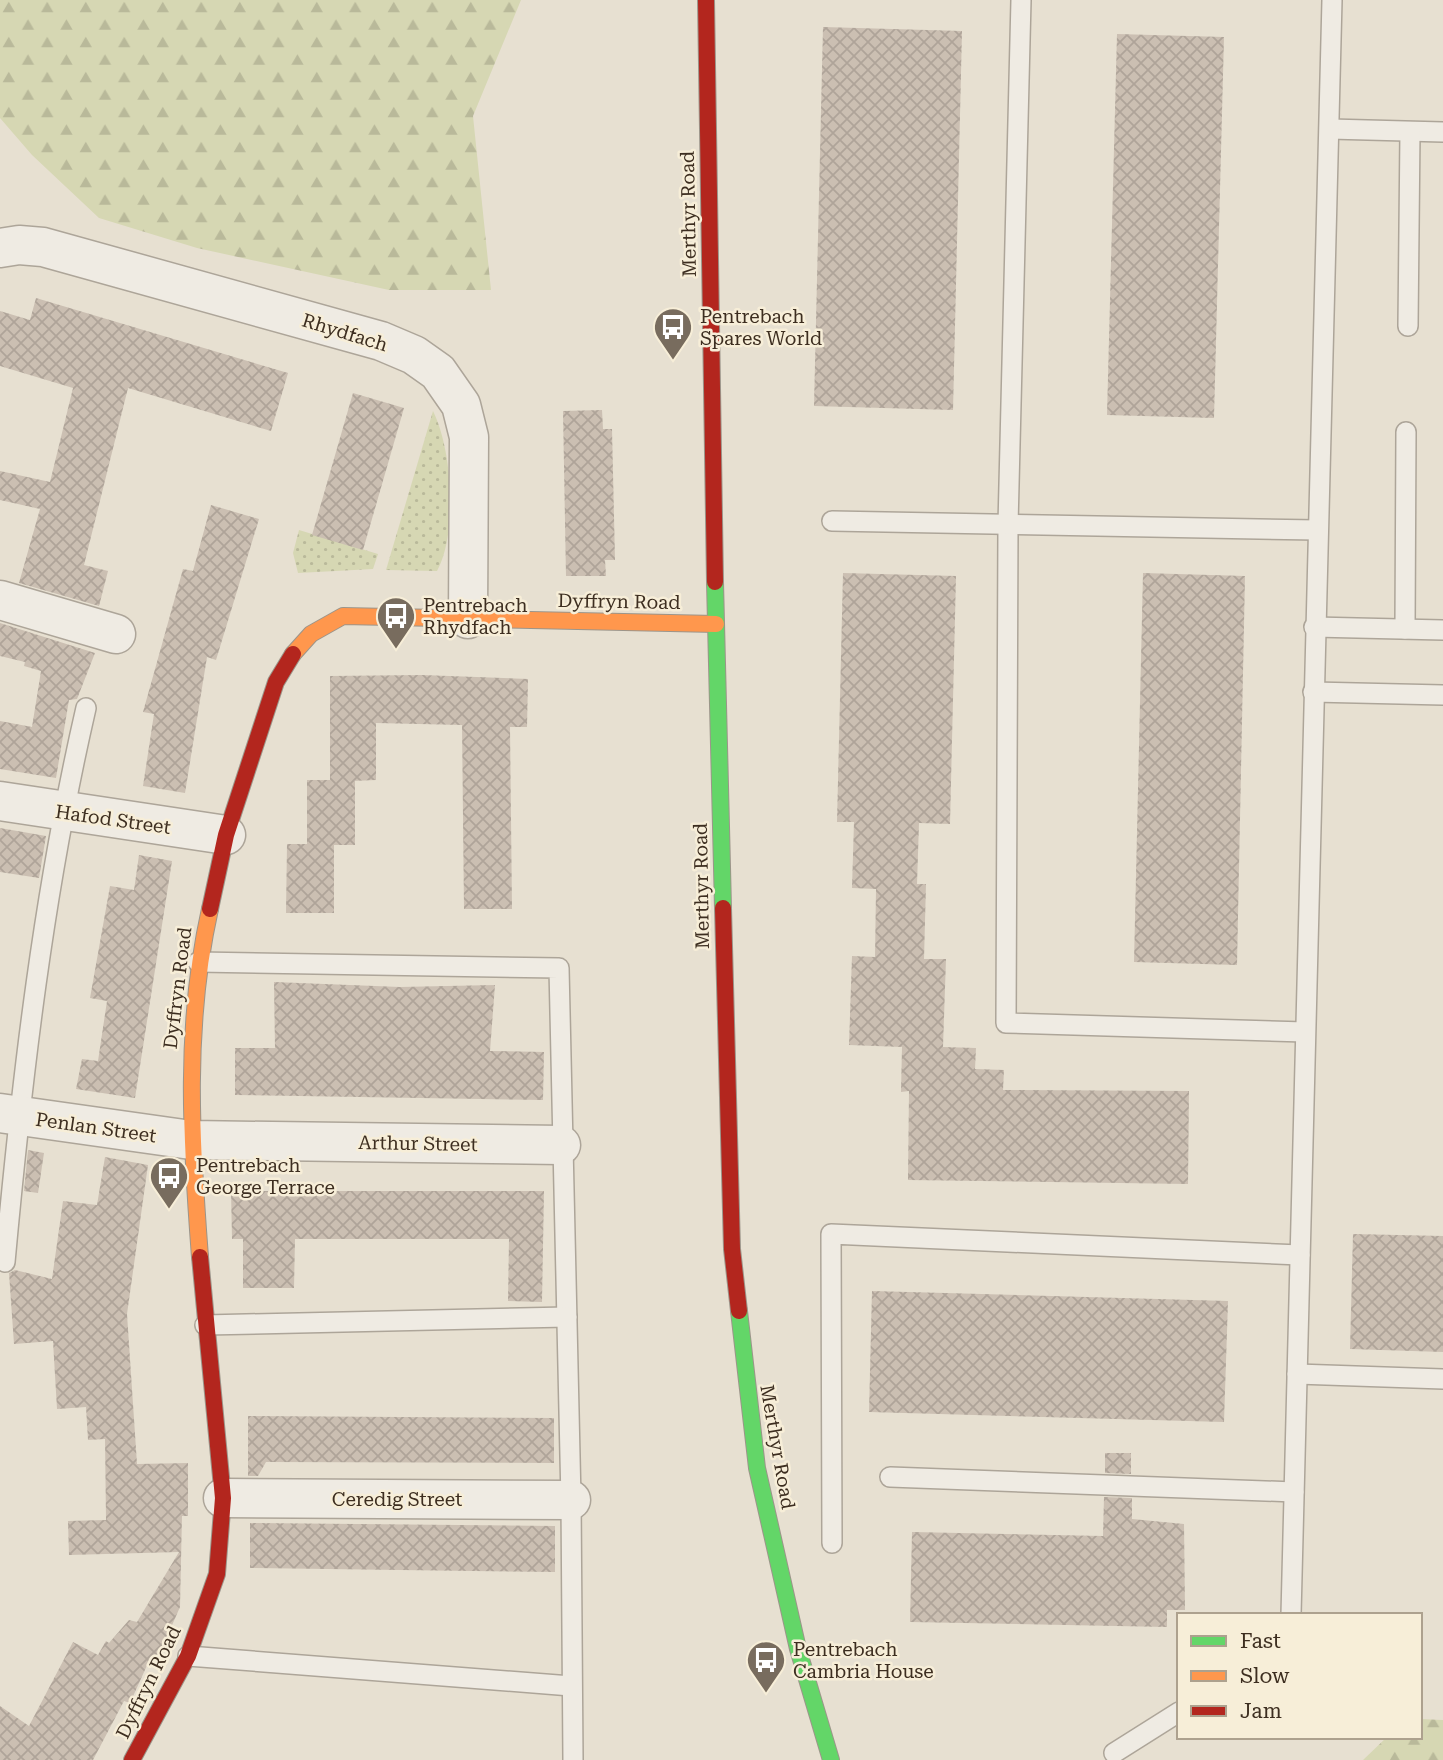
<svg xmlns="http://www.w3.org/2000/svg" width="1443" height="1760" font-family="'Roboto Serif',serif">
<style>
.green{fill:url(#green-dots)}
.forest{fill:url(#forest-firs)}
.building{fill:url(#building-cross-hatch)}
.lines{fill:none;stroke-linecap:round;stroke-linejoin:round}
.lane-casing{stroke:#ada599;stroke-width:22}
.street-casing{stroke:#ada599;stroke-width:41}
.fast-casing{stroke:#9c958a;stroke-width:18}
.slow-casing{stroke:#9c958a;stroke-width:18}
.jam-casing{stroke:#9c958a;stroke-width:18}
.lane{stroke:#efebe3;stroke-width:19}
.street{stroke:#efebe3;stroke-width:38}
.fast{stroke:#63d668;stroke-width:16}
.slow{stroke:#ff974d;stroke-width:16}
.jam{stroke:#b3261e;stroke-width:16}
.labels{text-anchor:middle;stroke-width:5;stroke-linejoin:round;paint-order:stroke}
.street-label{font-size:19px;fill:#3d2e20;stroke:#f7eed8}
.poi-label{font-size:19px;fill:#3d2e20;stroke:#f7eed8;text-anchor:start}
</style>
<defs>
<pattern id="green-dots" width="8" height="8" patternUnits="userSpaceOnUse" patternTransform="scale(1.75)"><rect width="8" height="8" fill="#d6d7b3"/><path d="M2 2h.1M6 6h.1" fill="none" stroke="#b9b99a" stroke-width="1.8" stroke-linecap="round"/></pattern>
<pattern id="forest-firs" width="22" height="20" patternUnits="userSpaceOnUse" patternTransform="scale(1.75)"><rect width="22" height="20" fill="#d6d7b3"/><path d="M5 1l3.5 6h-7zM16 11l3.5 6h-7z" fill="#b9b99a"/></pattern>
<pattern id="building-cross-hatch" width="8" height="8" patternUnits="userSpaceOnUse" patternTransform="scale(1.75)"><rect width="8" height="8" fill="#cbbfb2"/><path d="M0 0l8 8M0 8l8-8" fill="none" stroke="#afa499"/></pattern>
</defs>
<rect width="100%" height="100%" fill="#e7e0d1"/>
<g class="green">
<path d="M433,411C452,449 458,533 437,571L386,570Z"/>
<path d="M299,530L378,554L373,569L298,573L293,553Z"/>
</g>
<g class="forest">
<path d="M0,0H521L473,116L491,290H389L197,248L99,218L32,155L0,118Z"/>
<path d="M1420,1719L1443,1720V1760H1363L1387,1737H1420Z"/>
</g>
<g class="building">
<path d="M823,27L962,31L953,410L814,406Z"/>
<path d="M1117,34L1224,37L1214,418L1107,415Z"/>
<path d="M36,298L288,373L271,431L128,388L84,565L108,571L99,606L19,583L40,509L0,500V471L50,482L73,388L0,366V311L30,320Z"/>
<path d="M353,393L404,408L363,550L312,535Z"/>
<path d="M602,410L603,429H612L615,560H605L606,576H566L563,411Z"/>
<path d="M211,505L259,519L216,660L207,657L185,793L143,786L154,714L143,712L183,569L193,571Z"/>
<path d="M843,573L956,576L950,824L919,823L917,884H926L924,959H946L943,1047L976,1048L975,1069L1004,1070L1003,1090L1189,1091L1188,1184L908,1180L909,1091L901,1092L902,1047L849,1045L852,956L875,957L876,889L852,888L854,822H837Z"/>
<path d="M1143,573L1245,576L1237,965L1134,962Z"/>
<path d="M0,623L95,653L77,699L69,700L56,778L0,769V721L32,727L41,671L24,666L25,662L0,656Z"/>
<path d="M422,675L528,679L527,727H510L512,909H464L462,725L376,723V780L352,781H355V845H334V913H286L287,844H307V780H330V676Z"/>
<path d="M0,828L46,836L39,878L0,872Z"/>
<path d="M139,855L172,861L135,1098L76,1089L82,1059L98,1061L107,1001L90,998L110,886L134,890Z"/>
<path d="M274,982L400,987L495,985L490,1051L544,1052L543,1100L235,1095V1048H275Z"/>
<path d="M28,1150L44,1153L38,1193L24,1191Z"/>
<path d="M105,1157L148,1165L127,1314L137,1464L188,1463V1516H182L180,1607L155,1664L149,1661L130,1703L124,1701L93,1760H0V1706L29,1726L73,1642L98,1655L106,1641L109,1643L129,1620L137,1622L179,1552L69,1555L68,1521L106,1520L105,1439L88,1440L86,1407L57,1409L53,1341L14,1344L9,1273L15,1270L52,1279L63,1201L97,1205Z"/>
<path d="M231,1191H544L542,1302L508,1301L509,1239H295L294,1288H243V1239H232Z"/>
<path d="M1353,1234L1443,1236V1352L1350,1349Z"/>
<path d="M872,1291L1228,1301L1224,1422L869,1412Z"/>
<path d="M248,1416L554,1418V1463L266,1462L258,1476H248Z"/>
<path d="M1105,1453H1131V1474L1105,1473Z"/>
<path d="M1104,1497L1132,1498V1519L1184,1524L1185,1610H1167V1627L910,1622L912,1532L1103,1536Z"/>
<path d="M250,1523L555,1526V1572L250,1568Z"/>
</g>
<g class="lines">
<g class="lane-casing">
<g id="lane">
<path d="M1021,0L1008,525L1006,1023L1305,1032"/>
<path d="M1330,129L1443,132"/>
<path d="M1408,326L1410,132"/>
<path d="M832,521L1317,530"/>
<path d="M1314,627L1443,630"/>
<path d="M1405,629L1406,432"/>
<path d="M1313,692L1443,695"/>
<path d="M198,962L559,968L571,1500L573,1760"/>
<path d="M5,1262C22,1076 44,890 86,708"/>
<path d="M205,1325L567,1317"/>
<path d="M1297,1374L1443,1379"/>
<path d="M890,1477L1294,1492"/>
<path d="M832,1543L831,1234L1300,1255"/>
<path d="M1291,1615L1332,0"/>
<path d="M188,1656L571,1686"/>
<path d="M1114,1753L1179,1712"/>
</g>
</g>
<g class="street-casing">
<g id="street">
<path d="M0,248L19,245L43,247L381,341L414,355L438,372L461,405L469,437L468,619"/>
<path d="M0,600L116,634"/>
<path d="M0,801L226,835"/>
<path d="M0,1113L191,1140L561,1145"/>
<path d="M223,1498L571,1500"/>
</g>
</g>
<g class="fast-casing">
<g id="fast">
<path d="M715,582L723,908"/>
<path d="M739,1311L757,1468L798,1649L831,1760"/>
</g>
</g>
<g class="slow-casing">
<g id="slow">
<path d="M293,654L311,634L343,616L716,624"/>
<path d="M200,1257C191,1140 184,1025 210,909"/>
</g>
</g>
<g class="jam-casing">
<g id="jam">
<path d="M706,0L715,582"/>
<path d="M723,908L732,1249L739,1311"/>
<path d="M210,909L226,835L276,682L293,654"/>
<path d="M132,1760L188,1656L217,1574L223,1498L200,1257"/>
</g>
</g>
<use href="#lane" class="lane"/>
<use href="#street" class="street"/>
<use href="#fast" class="fast"/>
<use href="#slow" class="slow"/>
<use href="#jam" class="jam"/>
</g>
<defs>
<g id="bus-pin" transform="scale(2.0125)"><path d="M0 17L-7.5 6A9.5 9.5 0 1 1 7.5 6Z" fill="#786c5e" stroke="#f7eed8"/><path d="M-5-6H5V4H4V6H2V4H-2V6H-4V4H-5ZM-3.5-4V0h7V-4ZM-3.5 1.2v1.5H-2V1.2ZM2 1.2v1.5H3.5V1.2Z" fill="#fff"/></g>
</defs>
<g fill-rule="evenodd">
<use href="#bus-pin" x="673" y="327"/>
<use href="#bus-pin" x="396" y="616"/>
<use href="#bus-pin" x="169" y="1176"/>
<use href="#bus-pin" x="766" y="1660"/>
</g>
<g class="labels">
<g class="street-label">
<text transform="translate(688 214) rotate(-91)" y="7">Merthyr Road</text>
<text transform="translate(345 332) rotate(17)" y="7">Rhydfach</text>
<text transform="translate(619 601) rotate(1)" y="7">Dyffryn Road</text>
<text transform="translate(113 819) rotate(8)" y="7">Hafod Street</text>
<text transform="translate(701 886) rotate(-91)" y="7">Merthyr Road</text>
<text transform="translate(177 988) rotate(-83)" y="7">Dyffryn Road</text>
<text transform="translate(96 1127) rotate(8)" y="7">Penlan Street</text>
<text transform="translate(418 1143) rotate(1)" y="7">Arthur Street</text>
<text transform="translate(778 1447) rotate(80)" y="7">Merthyr Road</text>
<text x="397" y="1506">Ceredig Street</text>
<text transform="translate(148 1682) rotate(-64)" y="7">Dyffryn Road</text>
</g>
<g class="poi-label">
<text x="700" y="323">Pentrebach<tspan x="700" dy="22">Spares World</tspan></text>
<text x="423" y="612">Pentrebach<tspan x="423" dy="22">Rhydfach</tspan></text>
<text x="196" y="1172">Pentrebach<tspan x="196" dy="22">George Terrace</tspan></text>
<text x="793" y="1656">Pentrebach<tspan x="793" dy="22">Cambria House</tspan></text>
</g>
</g>
<rect x="1177" y="1613" width="245" height="126" fill="#f7eed8" stroke="#ada18e" stroke-width="2"/>
<rect x="1191" y="1636" width="35" height="10" fill="#63d668" stroke="#ada18e" stroke-width="2"/>
<text x="1240" y="1648" font-size="21" fill="#3d2e20">Fast</text>
<rect x="1191" y="1671" width="35" height="10" fill="#ff974d" stroke="#ada18e" stroke-width="2"/>
<text x="1240" y="1683" font-size="21" fill="#3d2e20">Slow</text>
<rect x="1191" y="1706" width="35" height="10" fill="#b3261e" stroke="#ada18e" stroke-width="2"/>
<text x="1240" y="1718" font-size="21" fill="#3d2e20">Jam</text>
</svg>
